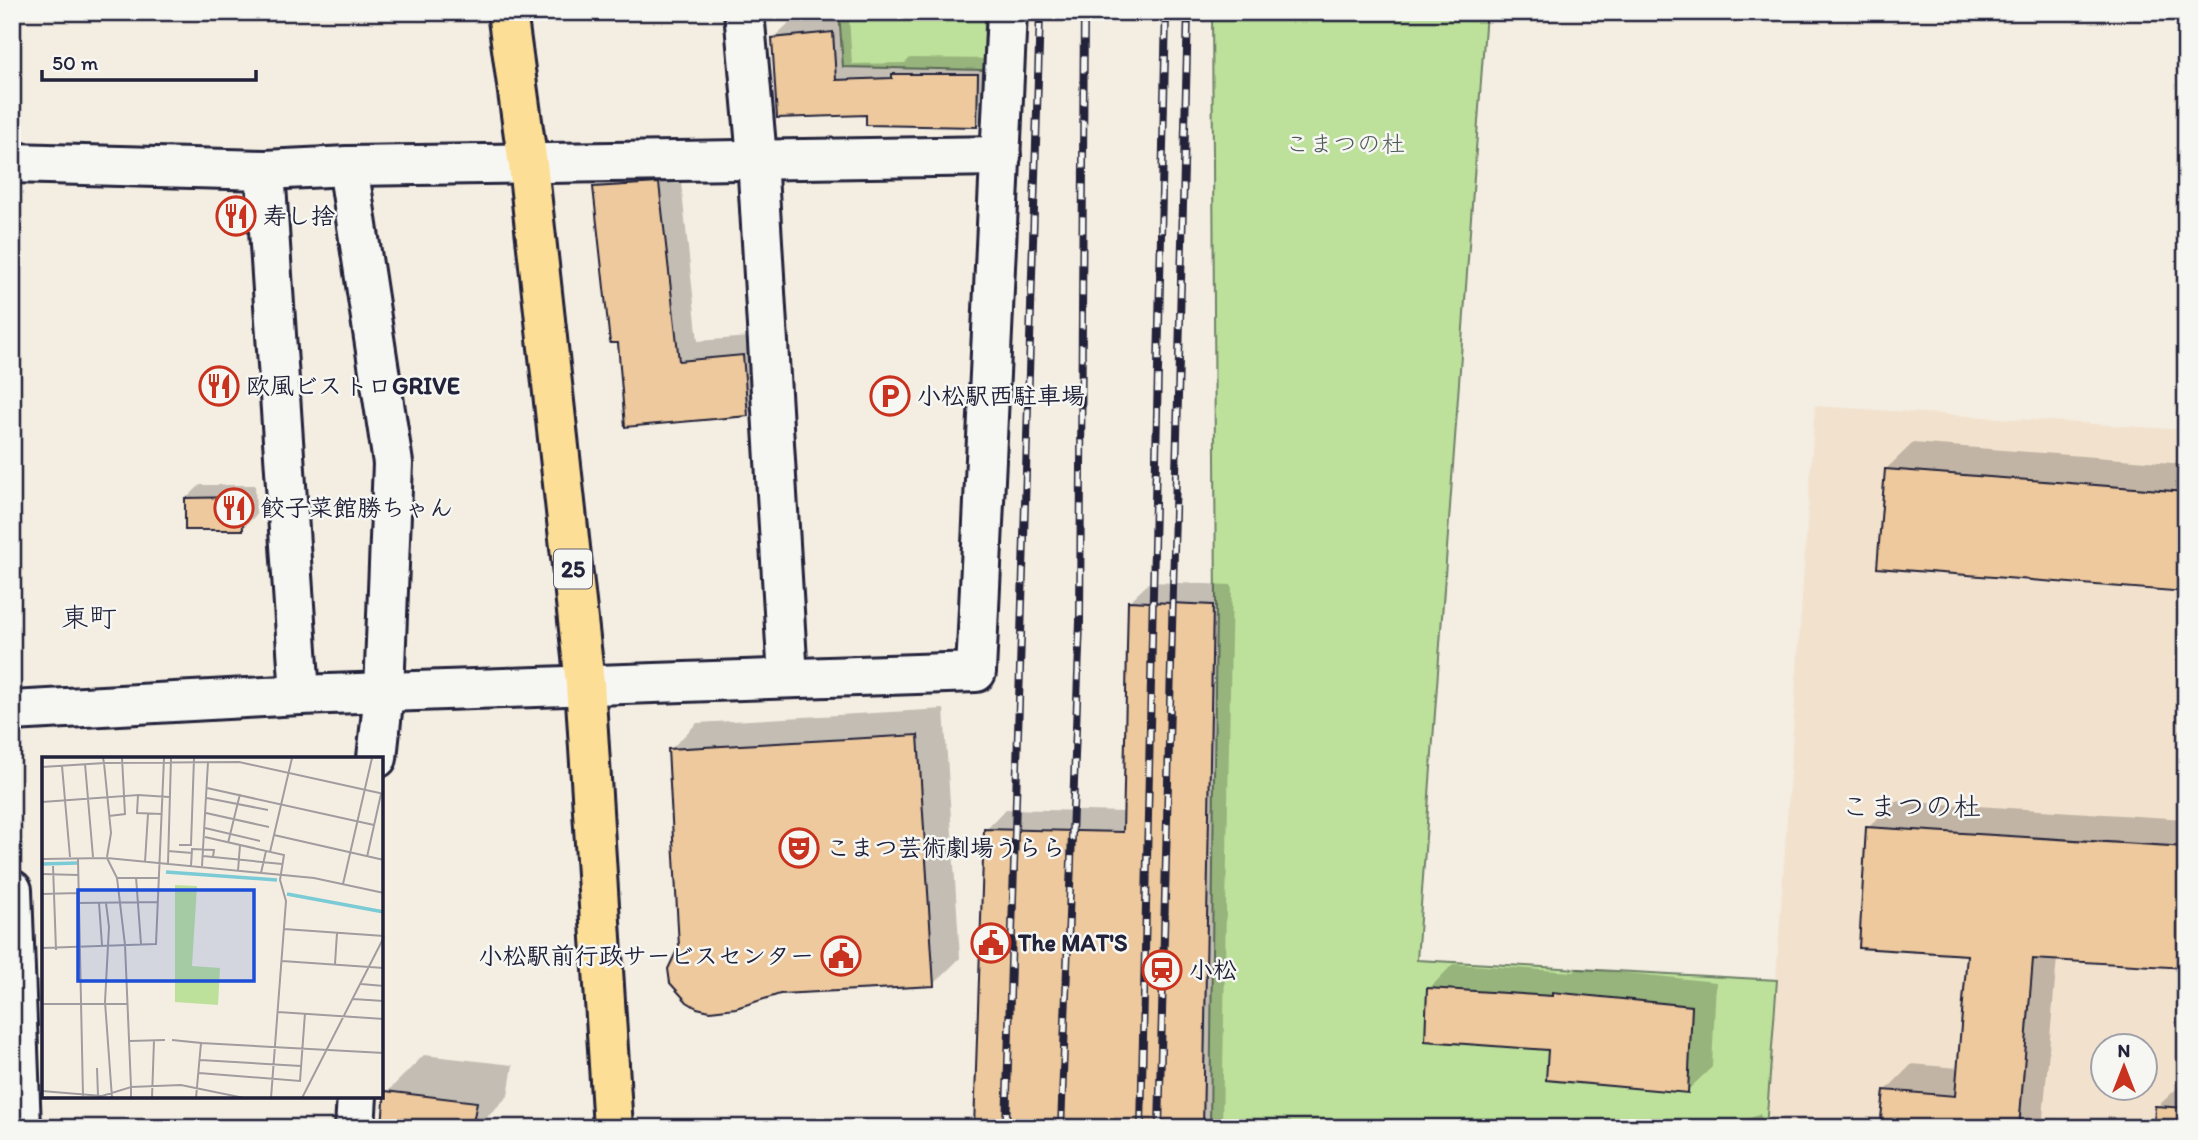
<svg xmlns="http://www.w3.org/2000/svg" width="2198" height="1140" font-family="Itim,'Klee One',sans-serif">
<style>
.built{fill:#f2e2cd;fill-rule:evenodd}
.green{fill:#bde19b;stroke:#70826b;stroke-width:2}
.shadow{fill:#0003}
.building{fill:#edc99d;stroke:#22223b;stroke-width:2}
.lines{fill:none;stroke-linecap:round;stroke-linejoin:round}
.minor-casing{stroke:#22223b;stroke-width:44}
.major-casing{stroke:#22223b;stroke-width:44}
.minor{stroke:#f6f6f2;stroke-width:38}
.major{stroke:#fcde96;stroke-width:38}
.rail-casing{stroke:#22223b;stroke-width:8}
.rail{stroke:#f6f6f2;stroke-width:5;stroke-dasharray:16;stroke-linecap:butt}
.labels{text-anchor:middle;stroke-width:5;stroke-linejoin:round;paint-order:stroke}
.shield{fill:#f6f6f2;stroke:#626272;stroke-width:2}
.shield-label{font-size:23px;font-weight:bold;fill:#22223b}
.park-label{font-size:24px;fill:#505b58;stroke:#f6f6f2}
.poi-label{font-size:24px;font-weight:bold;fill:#22223b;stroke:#f6f6f2;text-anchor:start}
.quarter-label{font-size:28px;fill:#22223b;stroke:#f6f6f2}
.inset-river{fill:none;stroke:#7bcbd6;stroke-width:3.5}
.inset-road{fill:none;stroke:#a09c9f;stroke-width:2}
.view{fill:#1d4ed8;fill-opacity:0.15;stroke:#1d4ed8;stroke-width:3.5}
.inset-edge{fill:none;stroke:#22223b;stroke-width:3.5}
</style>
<rect width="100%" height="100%" fill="#f4ede1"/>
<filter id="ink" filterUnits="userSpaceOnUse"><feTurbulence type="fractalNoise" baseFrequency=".0143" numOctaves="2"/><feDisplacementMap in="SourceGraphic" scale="14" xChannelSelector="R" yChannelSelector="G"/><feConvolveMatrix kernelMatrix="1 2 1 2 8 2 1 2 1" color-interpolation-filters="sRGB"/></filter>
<g filter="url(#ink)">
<path class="built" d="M1815,406L2186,430V1128H1766ZM2104,1046H2146V1088H2104Z"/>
<g class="green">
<path d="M839,12H985L984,70L843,67Z"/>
<path d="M1212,12H1486L1417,960L1777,980L1766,1128H1210L1216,605Z"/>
</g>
<g class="shadow">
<path d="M849,17L852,64L905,63L910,58L994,59L993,109L976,125L868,113L773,38L790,22Z"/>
<path d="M679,164L698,341L762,336L768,394L747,414L619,341L594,187L615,167Z"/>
<path d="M1913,443L2186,464V590L1886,469Z"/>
<path d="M200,485H255L256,515L242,529L186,499Z"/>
<path d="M1150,582L1232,585L1222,1128H976L986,830L1006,809L1125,812L1129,602Z"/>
<path d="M944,709L960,958L933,985L680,946L670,750L697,723Z"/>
<path d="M1895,801L2186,819V966L2057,958L2043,1118L2156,1125L2157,1107L2186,1080V1128H1882L1885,1091L1912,1064L1959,1068L1969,953L1868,828Z"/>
<path d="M1453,964L1574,972L1578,968L1716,982L1712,1067L1687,1091L1550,1048L1429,989Z"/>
<path d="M424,1055L513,1065L508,1096L476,1128H423L387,1092Z"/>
<path d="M1760,1114L1766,1128H1727Z"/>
</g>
<g class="building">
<path d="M833,32L836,80L892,78V74H978L977,127L866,125V115L777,118L772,38Z"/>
<path d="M659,183L679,361L743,355L748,416L625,427L618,343H610L593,187Z"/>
<path d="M1885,469L2186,492V592L1877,568Z"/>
<path d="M242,497L243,530H185V498Z"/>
<path d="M1128,601L1213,605L1203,1128H974L984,829L1123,832Z"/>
<path d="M918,735L934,986L780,994L736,1008L710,1011L697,1008L687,1002L670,983L668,969L679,946L668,749Z"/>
<path d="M1866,827L2186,847V968L2033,959L2019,1128H1880L1884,1090L1955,1096L1967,955L1859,948Z"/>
<path d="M1427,988L1552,996V992L1692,1006L1688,1093L1546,1080L1548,1050L1425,1041Z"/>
<path d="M385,1091L477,1102L472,1128H406L382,1125Z"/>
<path d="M2155,1106L2186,1108V1128H2154Z"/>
</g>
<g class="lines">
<g class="minor-casing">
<g id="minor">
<path d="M744,12L757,158L788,678"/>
<path d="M12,163L265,170L348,166L1001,156"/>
<path d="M348,166L393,463L384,692L377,758"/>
<path d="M265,170L300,695"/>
<path d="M12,711L300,695L976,672L1007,12"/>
<path d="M12,890L21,1128"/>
<path d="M355,1128L357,1096"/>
</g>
</g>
<g class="major-casing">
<path id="major" d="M507,12L528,165L585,684L613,1128"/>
</g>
<use href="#minor" class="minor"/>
<use href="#major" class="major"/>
<g class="rail-casing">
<g id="rail">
<path d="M1006,1128L1040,12"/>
<path d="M1061,1128L1080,622L1084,12"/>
<path d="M1141,1128L1166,12"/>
<path d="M1159,1128L1188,12"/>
</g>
</g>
<use href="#rail" class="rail"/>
</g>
</g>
<defs>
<g id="restaurant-ring" transform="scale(2.0125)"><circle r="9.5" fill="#f6f6f2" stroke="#c8321e" stroke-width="1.5"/><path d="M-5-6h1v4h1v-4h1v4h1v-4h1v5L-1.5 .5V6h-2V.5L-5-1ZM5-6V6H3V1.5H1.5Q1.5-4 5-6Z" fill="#c8321e"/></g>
<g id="parking-ring" transform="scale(2.0125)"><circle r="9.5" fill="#f6f6f2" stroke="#c8321e" stroke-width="1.5"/><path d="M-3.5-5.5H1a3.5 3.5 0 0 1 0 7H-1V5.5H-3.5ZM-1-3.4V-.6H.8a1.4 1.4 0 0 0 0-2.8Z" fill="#c8321e"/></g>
<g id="theatre-ring" transform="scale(2.0125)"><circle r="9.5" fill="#f6f6f2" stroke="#c8321e" stroke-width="1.5"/><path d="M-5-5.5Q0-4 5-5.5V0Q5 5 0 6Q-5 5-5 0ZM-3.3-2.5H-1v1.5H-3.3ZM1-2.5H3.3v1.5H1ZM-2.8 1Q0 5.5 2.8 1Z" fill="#c8321e"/></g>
<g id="civic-ring" transform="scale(2.0125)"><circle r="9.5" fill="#f6f6f2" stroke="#c8321e" stroke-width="1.5"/><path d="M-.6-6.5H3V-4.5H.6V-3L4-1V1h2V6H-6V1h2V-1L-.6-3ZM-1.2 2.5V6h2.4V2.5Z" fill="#c8321e"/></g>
<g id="station-ring" transform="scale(2.0125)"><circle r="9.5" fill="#f6f6f2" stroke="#c8321e" stroke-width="1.5"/><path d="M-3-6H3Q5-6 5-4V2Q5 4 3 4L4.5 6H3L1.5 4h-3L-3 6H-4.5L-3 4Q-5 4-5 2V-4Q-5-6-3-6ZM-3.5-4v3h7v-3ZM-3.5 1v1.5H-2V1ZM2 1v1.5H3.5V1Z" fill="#c8321e"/></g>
</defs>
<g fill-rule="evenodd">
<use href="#restaurant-ring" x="236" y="216"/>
<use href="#restaurant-ring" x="219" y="386"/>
<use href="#parking-ring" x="890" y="396"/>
<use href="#restaurant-ring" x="234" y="508"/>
<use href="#theatre-ring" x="799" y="848"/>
<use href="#civic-ring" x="991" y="943"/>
<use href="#civic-ring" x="841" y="956"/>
<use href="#station-ring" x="1162" y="970"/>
</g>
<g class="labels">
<rect class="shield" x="554" y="549.5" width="38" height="39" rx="5"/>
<g class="shield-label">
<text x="573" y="577">25</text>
</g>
<g class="park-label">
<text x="1345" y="152">こまつの杜</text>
</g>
<g class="poi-label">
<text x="263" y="224">寿し捨</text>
<text x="246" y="394">欧風ビストロGRIVE</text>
<text x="917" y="404">小松駅西駐車場</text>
<text x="261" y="516">餃子菜館勝ちゃん</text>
<text x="826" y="856">こまつ芸術劇場うらら</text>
<text x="1018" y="951">The MAT'S</text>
<text x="814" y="964" text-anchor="end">小松駅前行政サービスセンター</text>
<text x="1189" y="978">小松</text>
</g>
<g class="quarter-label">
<text x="89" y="627">東町</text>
<text x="1911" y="816">こまつの杜</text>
</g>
</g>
<g transform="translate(42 757)">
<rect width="341" height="341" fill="#f4ede1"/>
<path d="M133,128L155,129L150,209L178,211L176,248L133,245Z" fill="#bde19b"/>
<path class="inset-river" d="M0,107L35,106M124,115L235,123M245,137L342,155"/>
<path class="inset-road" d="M43,7L51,100M20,9L28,100M0,10L62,6L61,1M165,31L332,68M96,38L127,40M165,41L226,53M0,45L96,38L95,56L120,57M164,56L227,70M67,59L83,57L80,1M163,71L218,84M232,78L342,103M163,80L242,98L238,123L244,144L229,341M186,86L198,37M137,88H149L152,1M126,94L150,96M228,95L250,1M161,99L240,107M65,100L69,76L62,6L197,5L342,37M325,100L339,37M65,101L75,121L83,188L89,330L139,328L202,341M0,102L65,101L272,121L342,136M36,102L41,339M103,105L106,57M126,107L129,1M11,109L14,193M149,109L150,92L172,93L171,100M160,109L166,5M196,114L198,88M219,116L224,94M0,117L36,118M94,120L99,187M75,121H117M301,127L330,1M0,137L36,136M36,146L116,145M57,146L60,188M64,146L67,170L63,245L70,341M242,172L342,179M0,191L114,187L122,1M240,204L342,211M293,207L295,176M319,227L342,229M311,242L342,244M0,247H86M236,255L342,262M130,283L159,286L154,341M88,284L123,283M159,286L342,296M158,303L259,309M55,311L56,339M157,316L258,324L263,256M0,334L60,339L89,330V341M110,341L112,283M260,341L342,180"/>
<path class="view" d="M36,133H212V224H36Z"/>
<rect width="341" height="341" class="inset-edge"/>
</g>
<rect width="2198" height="1140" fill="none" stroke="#f6f6f2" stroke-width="42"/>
<rect x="21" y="21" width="2156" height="1098" fill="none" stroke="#22223b" stroke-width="2.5" filter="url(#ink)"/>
<g transform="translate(2124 1067)"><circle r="33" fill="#f6f6f2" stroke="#a1a1a9" stroke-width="2"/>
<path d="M0-5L12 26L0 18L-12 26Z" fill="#c8321e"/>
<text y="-10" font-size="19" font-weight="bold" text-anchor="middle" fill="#22223b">N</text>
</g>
<path d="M42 70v10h214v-10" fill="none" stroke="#22223b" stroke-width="3.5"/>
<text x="52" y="70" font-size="21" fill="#22223b" stroke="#f6f6f2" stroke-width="5" paint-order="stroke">50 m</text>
</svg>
